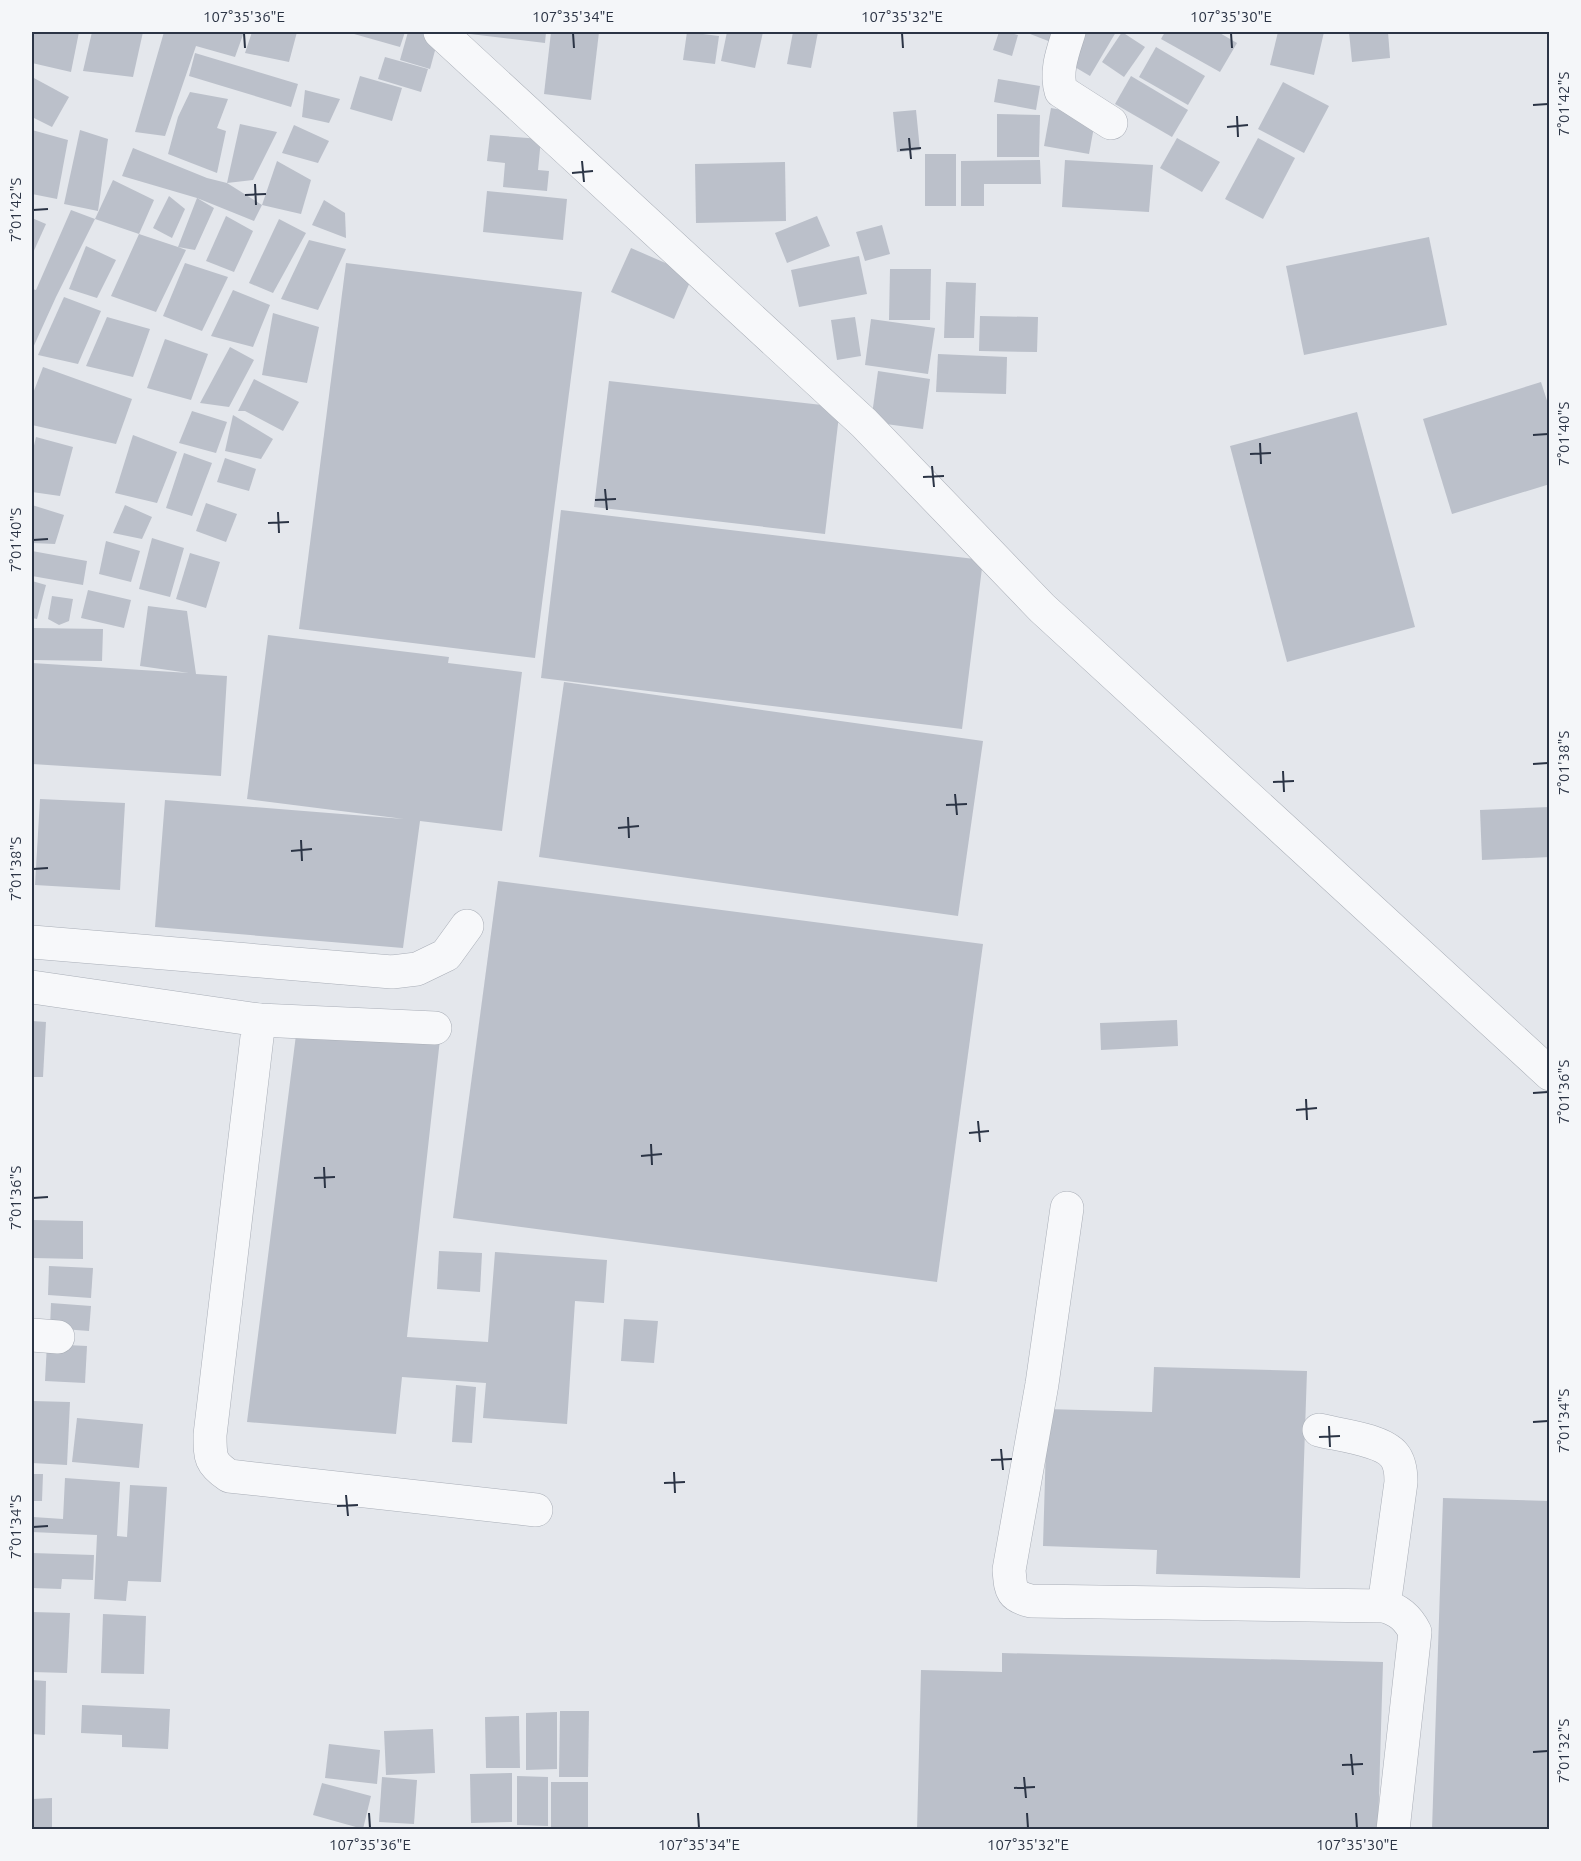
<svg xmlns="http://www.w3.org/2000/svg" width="1581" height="1861" font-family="Ubuntu,sans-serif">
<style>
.building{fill:#bbc0ca}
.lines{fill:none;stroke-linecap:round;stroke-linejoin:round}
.minor-casing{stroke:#a9aeb7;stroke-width:34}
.minor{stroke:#f7f8fa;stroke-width:33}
.ticks{fill:none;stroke:#2b3445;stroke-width:2}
.neatline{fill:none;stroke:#2b3445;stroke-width:2}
.ticks-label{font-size:15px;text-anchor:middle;fill:#2b3445}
</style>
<rect width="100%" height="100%" fill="#e4e7ec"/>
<g class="building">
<path d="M33,32H79L71,72L32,63Z"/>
<path d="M92,32H143L133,77L83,71Z"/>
<path d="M164,32H244L235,57L196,46L165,136L135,132Z"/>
<path d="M252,32H297L289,62L245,53Z"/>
<path d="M347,32H405L400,47Z"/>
<path d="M408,32H440L430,69L400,60Z"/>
<path d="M470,32H546L545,43L470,34Z"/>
<path d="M551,32H599L591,100L544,94Z"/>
<path d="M687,32L719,36L715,64L683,60Z"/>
<path d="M727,32H763L755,68L721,61Z"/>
<path d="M793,32H818L811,68L787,64Z"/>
<path d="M999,32H1007L1018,35L1012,56L993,50Z"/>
<path d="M1025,32H1061L1056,44Z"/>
<path d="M1080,32H1116L1090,76L1063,60Z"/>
<path d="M1122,32L1145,47L1124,77L1102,62Z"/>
<path d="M1165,32H1218L1237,43L1220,72L1161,39Z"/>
<path d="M1278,32H1324L1314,75L1270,65Z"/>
<path d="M1349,32H1388L1390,58L1352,62Z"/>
<path d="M1156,47L1205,76L1188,105L1139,77Z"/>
<path d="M195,53L298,84L291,107L189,76Z"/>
<path d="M385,57L428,69L421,92L378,79Z"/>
<path d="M360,76L402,88L392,121L350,109Z"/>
<path d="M1131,76L1188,110L1172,137L1115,104Z"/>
<path d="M32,77L69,97L52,127L32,117Z"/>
<path d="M998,79L1040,86L1036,110L994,102Z"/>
<path d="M1283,82L1329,106L1304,153L1258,129Z"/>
<path d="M305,90L340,99L329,123L302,117Z"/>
<path d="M190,92L228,99L217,128L226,131L217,173L168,154L178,117Z"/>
<path d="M1051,108L1096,116L1089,154L1044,146Z"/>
<path d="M916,110L920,150L897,152L893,112Z"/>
<path d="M997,114L1040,115L1039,157H997Z"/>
<path d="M240,124L277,132L253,180L227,183Z"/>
<path d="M294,125L329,141L318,163L282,153Z"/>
<path d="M32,130L68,140L57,199L32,194Z"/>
<path d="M80,130L108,139L98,211L64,204Z"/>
<path d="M490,135L541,139L538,170L549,171L547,191L503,187L505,163L487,161Z"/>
<path d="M1177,138L1220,162L1202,192L1160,168Z"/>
<path d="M1258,138L1295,158L1263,219L1225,199Z"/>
<path d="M133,148L207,178L227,183L262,205L254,221L197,198L214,208L195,250L178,247L186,250L156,312L111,296L139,234L178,247L197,198L122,176Z"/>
<rect x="925" y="154" width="31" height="52"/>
<path d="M1040,160L1041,184H984V206H961V161Z"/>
<path d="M1065,160L1153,165L1149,212L1062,207Z"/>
<path d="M277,161L311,180L301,214L262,205Z"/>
<path d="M785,162L786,221L696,223L695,164Z"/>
<path d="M113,180L154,200L139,234L95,219Z"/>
<path d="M487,191L567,199L563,240L483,232Z"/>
<path d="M169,196L185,209L172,238L153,228Z"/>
<path d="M324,200L345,213L346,238L312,225Z"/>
<path d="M71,210L95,219L56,297L32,350V289L36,290Z"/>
<path d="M226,216L253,231L234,272L206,261Z"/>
<path d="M817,216L830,246L787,263L775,233Z"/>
<path d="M32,218L46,224L32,255Z"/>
<path d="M279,219L306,233L273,293L249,283Z"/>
<path d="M882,225L890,254L865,261L856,232Z"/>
<path d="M1429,237L1447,325L1304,355L1286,266Z"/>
<path d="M309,240L346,249L318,310L281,299Z"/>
<path d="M86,246L116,260L97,298L69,289Z"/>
<path d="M631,248L693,275L674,319L611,292Z"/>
<path d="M859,256L867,294L799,307L791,270Z"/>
<path d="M185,263L228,277L202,331L163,316Z"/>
<path d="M346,263L582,292L535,658L299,629Z"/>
<path d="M890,269H931L930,320H889Z"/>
<path d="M946,282L976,283L974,338H944Z"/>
<path d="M233,290L270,305L253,347L211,336Z"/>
<path d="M64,297L101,311L78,364L38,355Z"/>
<path d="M273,313L319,327L307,383L262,375Z"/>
<path d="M980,316L1038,317L1037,352L979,351Z"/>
<path d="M107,317L150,329L133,377L86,366Z"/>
<path d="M855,317L861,356L837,360L831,320Z"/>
<path d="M871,319L935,328L928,374L865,365Z"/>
<path d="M165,339L208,354L191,400L147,388Z"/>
<path d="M230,347L254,360L229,407L200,403Z"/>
<path d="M938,354L1007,357L1006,394L936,392Z"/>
<path d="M43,367L132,399L116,444L32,425V396Z"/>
<path d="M878,371L930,379L923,429L871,422Z"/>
<path d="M254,379L299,402L283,431L245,411H238Z"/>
<path d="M609,381L840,407L825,534L594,507Z"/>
<path d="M1541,382L1550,410V484L1452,514L1423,419Z"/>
<path d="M192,411L227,422L216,453L179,443Z"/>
<path d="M1357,412L1415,627L1287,662L1230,446Z"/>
<path d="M233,415L273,439L261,459L225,451Z"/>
<path d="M133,435L177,452L157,503L115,493Z"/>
<path d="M36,437L73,447L60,496L32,492V454Z"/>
<path d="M184,453L212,463L192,516L166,508Z"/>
<path d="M225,458L256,469L249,491L217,482Z"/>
<path d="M206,503L237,514L226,542L196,531Z"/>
<path d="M32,505L64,515L55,544L32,543Z"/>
<path d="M125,505L152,517L142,539L113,533Z"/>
<path d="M561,510L983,560L962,729L541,678Z"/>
<path d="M152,538L184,548L170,597L139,589Z"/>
<path d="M106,541L140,551L131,582L99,574Z"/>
<path d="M32,551L87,561L83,585L32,576Z"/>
<path d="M190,553L220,562L206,608L176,599Z"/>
<path d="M32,581L46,585L37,619L32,618Z"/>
<path d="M88,590L131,600L124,628L81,618Z"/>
<path d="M52,596L73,599L69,621L59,625L48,619Z"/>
<path d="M148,606L187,611L196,674L227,676L221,776L32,764V663L189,673L140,666Z"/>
<path d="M32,628L103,629L102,661L32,660Z"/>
<path d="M268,635L449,657L448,663L522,672L502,831L420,821L403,948L155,927L165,800L404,819L247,799Z"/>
<path d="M564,682L983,741L958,916L539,857Z"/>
<path d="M40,799L125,803L120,890L35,885Z"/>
<path d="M1550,807V857L1482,860L1480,810Z"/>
<path d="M498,881L983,944L937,1282L453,1218Z"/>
<path d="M1177,1020L1178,1046L1101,1050L1100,1023Z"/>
<path d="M32,1021L46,1022L43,1077H32Z"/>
<path d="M297,1027L440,1039L407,1337L488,1342L495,1252L607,1260L604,1303L575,1301L567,1424L483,1418L486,1383L402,1377L396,1434L247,1422Z"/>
<path d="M32,1220L83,1221V1259L32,1258Z"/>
<path d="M439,1251L482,1253L480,1292L437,1289Z"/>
<path d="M49,1266L93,1268L91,1298L48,1295Z"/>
<path d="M51,1303L91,1306L89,1331L50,1328Z"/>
<path d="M624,1319L658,1321L654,1363L621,1361Z"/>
<path d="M47,1344L87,1346L85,1383L45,1381Z"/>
<path d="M1154,1367L1307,1371L1300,1578L1156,1574L1157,1550L1043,1546L1047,1409L1152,1412Z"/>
<path d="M456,1385L476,1387L472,1443L452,1442Z"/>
<path d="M32,1401L70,1402L67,1465L32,1463Z"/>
<path d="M77,1418L143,1424L139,1468L72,1462Z"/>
<path d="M32,1474H43L42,1501H32Z"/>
<path d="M65,1478L120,1482L117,1536L127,1537L130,1485L167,1487L161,1582L128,1581L126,1601L94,1599L97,1535L32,1532L33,1517L63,1519Z"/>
<path d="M1443,1498L1550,1501V1830H1432Z"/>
<path d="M32,1553L94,1555L93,1580L62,1579L61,1589L32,1588Z"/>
<path d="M32,1612L70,1613L67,1673L32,1672Z"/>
<path d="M103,1614L146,1616L144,1674L101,1673Z"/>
<path d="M1002,1653L1383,1662L1378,1830H917L921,1670L1002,1672Z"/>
<path d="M32,1680L46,1681L45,1735L32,1734Z"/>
<path d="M82,1705L170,1709L168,1749L122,1747V1735L81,1733Z"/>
<path d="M560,1711H589L588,1777H559Z"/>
<path d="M557,1712V1769L526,1770V1713Z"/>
<path d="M519,1716L520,1768H486L485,1717Z"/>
<path d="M433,1729L435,1773L386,1775L384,1731Z"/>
<path d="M329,1744L380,1750L377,1784L325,1778Z"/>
<path d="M512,1773V1822L471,1823L470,1774Z"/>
<path d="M517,1776L548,1777V1826L517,1825Z"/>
<path d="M382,1777L417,1780L414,1824L379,1822Z"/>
<rect x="551" y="1782" width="37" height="46"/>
<path d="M322,1783L371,1796L363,1829L313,1815Z"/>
<path d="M52,1798V1830H32V1799Z"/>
</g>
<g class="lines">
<g class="minor-casing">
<g id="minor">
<path d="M440,32L864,423L1042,608L1550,1074"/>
<path d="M1069,32C1063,51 1055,71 1061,91L1111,123"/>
<path d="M32,942L392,972L417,969L446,955L467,926"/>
<path d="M32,987L259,1020L210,1435C210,1458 210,1463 229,1476L536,1510"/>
<path d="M259,1020L435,1028"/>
<path d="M1067,1208L1042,1384L1009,1570C1011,1590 1010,1596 1031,1601L1384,1606C1399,1610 1408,1618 1415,1632L1393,1830"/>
<path d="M32,1335L58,1337"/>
<path d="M1319,1430C1338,1435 1381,1439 1394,1455C1400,1462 1401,1473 1401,1482L1384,1606"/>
</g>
</g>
<use href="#minor" class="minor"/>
</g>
<path class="ticks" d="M244,33L245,48M573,33L574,48M902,33L903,48M1231,33L1232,48M1533,105L1548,104M1237,116L1238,137M1227,127L1248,125M909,138L911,159M900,150L921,148M582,161L584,182M572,173L593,171M255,184L256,205M245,195L266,194M33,210L48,209M1533,435L1548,434M1260,443L1261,464M1250,454L1271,453M932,466L934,487M923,477L944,476M605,489L607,510M595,500L616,499M278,512L279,533M268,523L289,522M33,540L48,539M1533,764L1548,763M1283,771L1284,792M1273,782L1294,781M955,794L957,815M946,805L967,804M628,817L629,838M618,828L639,826M301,840L302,861M291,851L312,849M33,869L48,868M1533,1093L1548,1092M1306,1099L1307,1120M1296,1110L1317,1108M978,1121L980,1142M969,1133L989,1131M651,1144L652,1165M641,1156L662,1154M324,1167L325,1188M314,1178L335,1177M33,1198L48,1197M1533,1422L1548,1421M1329,1426L1330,1447M1319,1437L1340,1436M1001,1449L1003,1470M991,1460L1012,1459M674,1472L675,1493M664,1483L685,1482M346,1495L348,1516M337,1506L358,1505M33,1527L48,1526M1533,1752L1548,1751M1351,1754L1353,1775M1342,1765L1363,1764M1024,1777L1026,1798M1014,1788L1035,1787M369,1813L370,1828M698,1813L699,1828M1027,1813L1028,1828M1356,1813L1357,1828"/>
<rect width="1581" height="1861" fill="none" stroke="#f4f6f9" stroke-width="66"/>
<rect x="33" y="33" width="1515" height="1795" class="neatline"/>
<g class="ticks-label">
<text x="244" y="22">107°35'36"E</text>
<text x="573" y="22">107°35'34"E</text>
<text x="902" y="22">107°35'32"E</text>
<text x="1231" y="22">107°35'30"E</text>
<text transform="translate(1564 104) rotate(-90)" y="5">7°01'42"S</text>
<text transform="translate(16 210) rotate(-90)" y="5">7°01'42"S</text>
<text transform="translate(1564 434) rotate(-90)" y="5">7°01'40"S</text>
<text transform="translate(16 540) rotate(-90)" y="5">7°01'40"S</text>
<text transform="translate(1564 763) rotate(-90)" y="5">7°01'38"S</text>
<text transform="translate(16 869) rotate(-90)" y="5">7°01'38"S</text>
<text transform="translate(1564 1092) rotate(-90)" y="5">7°01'36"S</text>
<text transform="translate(16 1198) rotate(-90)" y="5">7°01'36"S</text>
<text transform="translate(1564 1421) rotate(-90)" y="5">7°01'34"S</text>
<text transform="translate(16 1527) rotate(-90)" y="5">7°01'34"S</text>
<text transform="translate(1564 1751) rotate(-90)" y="5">7°01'32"S</text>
<text x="370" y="1850">107°35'36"E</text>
<text x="699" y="1850">107°35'34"E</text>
<text x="1028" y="1850">107°35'32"E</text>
<text x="1357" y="1850">107°35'30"E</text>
</g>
</svg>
